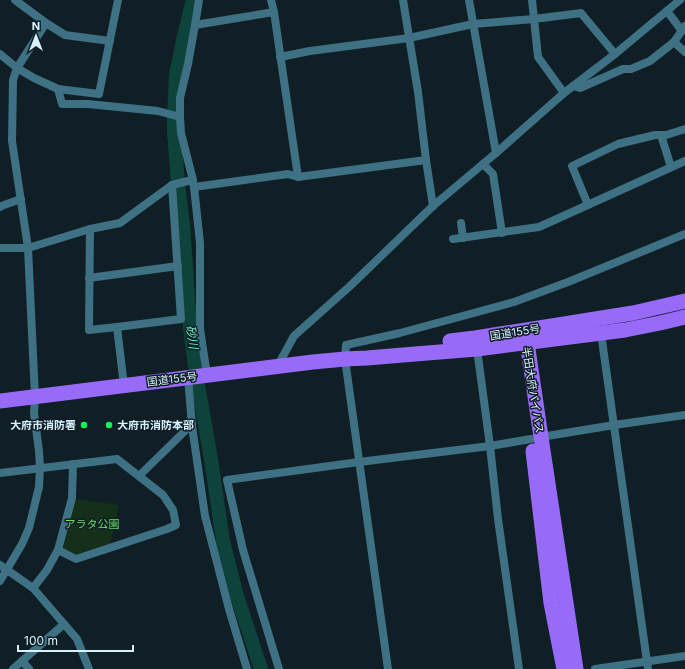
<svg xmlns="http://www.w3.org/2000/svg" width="685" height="669" font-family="Inter,'Noto Sans JP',sans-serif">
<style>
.green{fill:#143019}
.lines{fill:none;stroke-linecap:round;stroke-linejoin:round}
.river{stroke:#0d433b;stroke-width:14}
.minor{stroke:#3e7183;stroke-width:8}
.tertiary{stroke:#3e7183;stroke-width:8}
.trunk{stroke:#986af8;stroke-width:15}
.poi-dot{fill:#0cf556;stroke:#101e26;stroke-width:1.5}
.labels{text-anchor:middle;stroke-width:3;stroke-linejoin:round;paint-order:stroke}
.street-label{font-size:11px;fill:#d7f1fd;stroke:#101e26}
.poi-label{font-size:11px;font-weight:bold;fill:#d7f1fd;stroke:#101e26;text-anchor:end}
.park-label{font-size:11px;fill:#6adb66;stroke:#101e26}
.water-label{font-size:12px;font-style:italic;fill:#6af9cb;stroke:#101e26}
</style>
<rect width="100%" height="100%" fill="#101e26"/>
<path class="green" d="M75,499L119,505L110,544L77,554L63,549Z"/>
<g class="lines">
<path class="river" d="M193,0L183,40L176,75L174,117V132L178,184L183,224L190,327L195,368L211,459L223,541L237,596L261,669"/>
<g class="minor">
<path d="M15,0L46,23L65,35L110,41"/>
<path d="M271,0L274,12"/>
<path d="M403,0L418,92L426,160L433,206"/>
<path d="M469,0L496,153"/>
<path d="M532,0L538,57L564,93"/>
<path d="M667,11L682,31"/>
<path d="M195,25L199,0"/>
<path d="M674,42L685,52"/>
<path d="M0,54L17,68L34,78L58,89L99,94L118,0"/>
<path d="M280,57L310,51L409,38L473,24L534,19L581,13L615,54"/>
<path d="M573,86L580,88L623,69H631L650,61L674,42L685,26"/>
<path d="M58,89L62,104H88L158,111L180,117"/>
<path d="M661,135L671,167"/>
<path d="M483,164L493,174L502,233"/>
<path d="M588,205L572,166L618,144L655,135H666L685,129"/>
<path d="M0,207L4,205L21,199"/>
<path d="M461,223L463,238"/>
<path d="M90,229L89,330L117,327L181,319L172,185"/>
<path d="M453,239L539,227L685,161"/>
<path d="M0,248H28L90,229L120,223L172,185L192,180L194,187L288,174L298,177"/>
<path d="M89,278L178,266"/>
<path d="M117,327L124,386"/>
<path d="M601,333L648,669"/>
<path d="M188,377L192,426L205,516L229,609L247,669"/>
<path d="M35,397L28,248L12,141L13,80L17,68L46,23"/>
<path d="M541,437L614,425L685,415"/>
<path d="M73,464L72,498L58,550L47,570L33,588L77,639L89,669"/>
<path d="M0,473L117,459L163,495L173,510L176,525L167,529L76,559L58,550"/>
<path d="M139,476L192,424"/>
<path d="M0,565L33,588"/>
<path d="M22,661L29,669"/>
<path d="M13,669L64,624"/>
<path d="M279,669L243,550L227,480L359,462L490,446L477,349"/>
<path d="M388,669L345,359L346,345L400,333L514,302L568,282L685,234"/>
<path d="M519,669L498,519L490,446L531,439"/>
<path d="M595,669L685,656"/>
</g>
<g class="tertiary">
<path d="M193,180L181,133L180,117V98L188,64L195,25L274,12L298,177L426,160"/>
<path d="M194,187L200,243V329L207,375"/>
<path d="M277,367L294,336L349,287L433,206L496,153L564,93L615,54L680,0"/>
<path d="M0,581L22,544L29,528L39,487L40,468L39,451L34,413L35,397"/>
</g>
<g class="trunk">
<path d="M521,334L527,342L541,437L576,669"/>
<path d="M450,341L475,338L633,313L685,301"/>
<path d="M0,401L313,362L345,359L367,358L415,354L477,349L625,330L660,323L685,317"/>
<path d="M533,451L551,603L564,669"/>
</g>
</g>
<g class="poi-dot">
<circle cx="84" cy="425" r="4"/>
<circle cx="109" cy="425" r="4"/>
</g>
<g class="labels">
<g class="street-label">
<text transform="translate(515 332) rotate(-9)" y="4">国道155号</text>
<text transform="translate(172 379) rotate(-7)" y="4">国道155号</text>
<text transform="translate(533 390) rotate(81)" y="4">半田大府パイパス</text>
</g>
<g class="poi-label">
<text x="76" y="429">大府市消防署</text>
<text x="117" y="429" text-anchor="start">大府市消防本部</text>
</g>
<g class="park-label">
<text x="92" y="528">アラタ公園</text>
</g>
<g class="water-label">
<text transform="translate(192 337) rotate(82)" y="4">砂川</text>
</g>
</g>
<g transform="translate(36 36)" stroke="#101e26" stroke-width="3" paint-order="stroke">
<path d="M0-3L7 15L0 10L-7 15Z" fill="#d7f1fd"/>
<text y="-6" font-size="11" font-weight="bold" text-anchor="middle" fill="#d7f1fd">N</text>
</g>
<path d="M18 645v6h115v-6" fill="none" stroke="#d7f1fd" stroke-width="2"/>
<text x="24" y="645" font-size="12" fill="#d7f1fd" stroke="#101e26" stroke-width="3" paint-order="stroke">100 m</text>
</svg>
